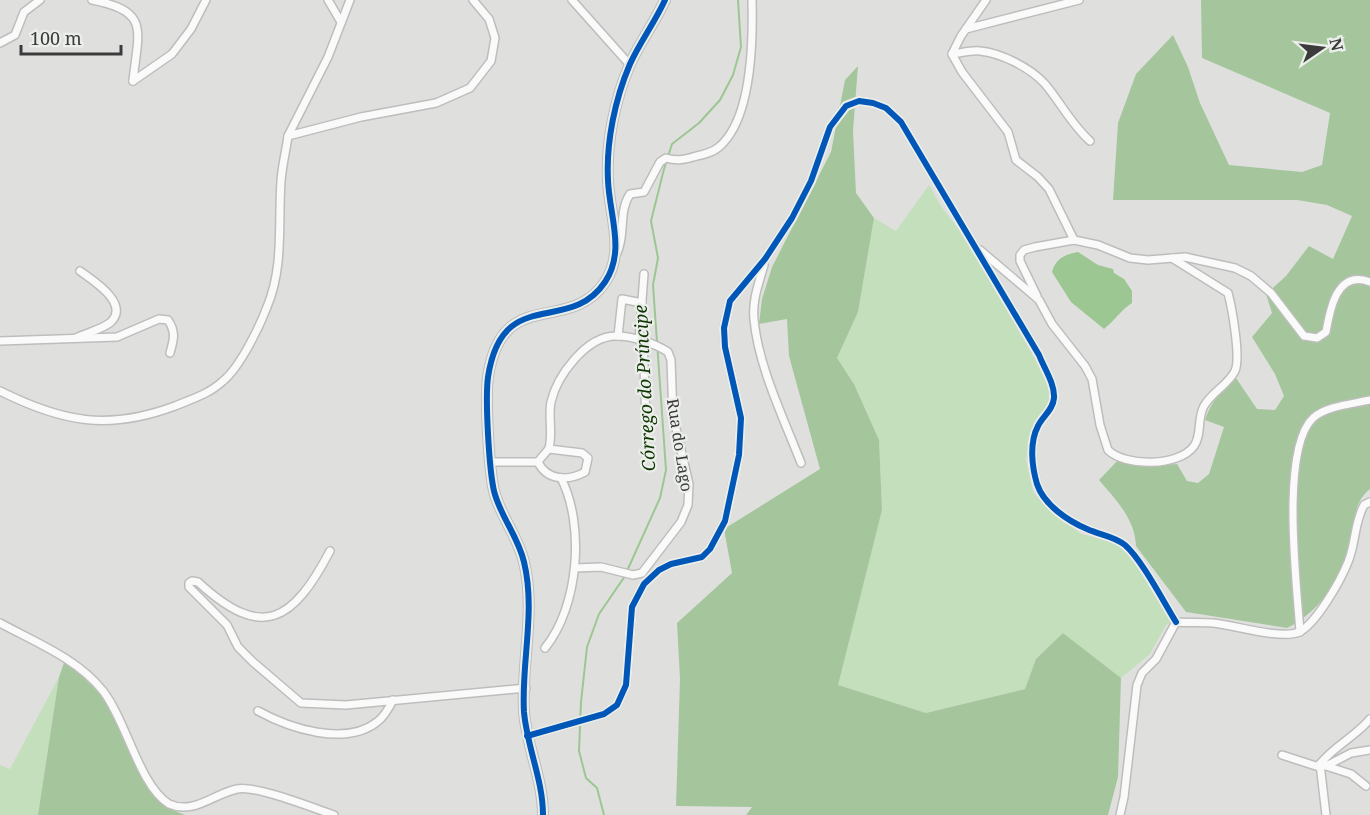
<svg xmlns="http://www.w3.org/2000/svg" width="1370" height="815" font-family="'Noto Serif',serif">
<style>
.green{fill:#c3dfbb}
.forest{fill:#a5c69c}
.water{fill:#9cc692}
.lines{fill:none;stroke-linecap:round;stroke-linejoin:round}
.stream{stroke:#9cc692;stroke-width:2}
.minor-casing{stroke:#bdbebc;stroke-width:10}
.tertiary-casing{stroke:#bdbebc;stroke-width:12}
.minor{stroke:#fafafa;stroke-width:7}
.tertiary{stroke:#fafafa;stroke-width:9}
.cycleway-casing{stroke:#ebeeea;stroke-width:10}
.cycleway{stroke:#0057b8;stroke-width:6}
.labels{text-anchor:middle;stroke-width:4.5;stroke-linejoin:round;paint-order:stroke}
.street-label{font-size:16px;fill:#3a3b3a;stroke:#ebeeea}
.water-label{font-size:18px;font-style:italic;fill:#0e3501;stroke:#ebeeea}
</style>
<rect width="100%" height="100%" fill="#dfe0de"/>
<g class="green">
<path d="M929,185L941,206L968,242L1050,385L1051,401L1031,429L1026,460L1033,492L1055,515L1081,534L1113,542L1130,553L1173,621L1166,625L1150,654L1121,678L1063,633L1036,659L1025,689L926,713L837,685L882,510L879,440L854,384L837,358L858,312L874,218L896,231Z"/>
<path d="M59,677L38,815H0V765L10,769Z"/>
</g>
<g class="forest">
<path d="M1201,0H1370V489C1352,503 1355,524 1351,544C1344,578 1318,613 1287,628L1186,612L1136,546C1135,519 1116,500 1099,480L1119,459L1146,466L1177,464L1187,481L1198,483L1209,474L1224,427L1205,420C1211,401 1222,391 1236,378L1257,409L1275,410L1284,396L1275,374L1252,337L1272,313L1266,294L1286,276L1309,246L1333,259L1352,216L1327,205L1297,200H1113L1118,123L1136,74L1173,35L1188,67L1200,103L1229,165L1302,172L1322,165L1330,113L1202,58Z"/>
<path d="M858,66L853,131L856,193L874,218L858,312L837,358L854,384L879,440L882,510L838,685L926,713L1025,689L1036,659L1063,633L1121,678L1118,777L1108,815H746L752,807L676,806L680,679L677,623L732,573L724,529L820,469L789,356L787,319L759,324L762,299L772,267L831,152L845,80Z"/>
<path d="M65,660L111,704L133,747L141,776L152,793L167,808L185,815H38L59,677Z"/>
</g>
<path class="water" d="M1078,252L1098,265L1113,269L1114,273L1124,279L1132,291V303C1121,310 1115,320 1104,329L1071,302L1052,272C1056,258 1064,255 1078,252Z"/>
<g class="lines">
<g class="stream">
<path d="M627,571L660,498L666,470L653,285L658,258L651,221L664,169L672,144L699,123L720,100L733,75L741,47L738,0"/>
<path d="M604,815L597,788L586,778L579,751L581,702L587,647L599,614L625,576"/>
</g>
<g class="minor-casing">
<g id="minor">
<path d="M92,0C151,11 138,31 133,81"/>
<path d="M328,0L341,22"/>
<path d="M572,0L630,65"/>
<path d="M986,0L961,36L952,54L962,72L1008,132L1016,160L1038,177L1049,189L1074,240"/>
<path d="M966,29L1079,0"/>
<path d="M0,43L15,35L24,12L40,0"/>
<path d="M952,54C961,53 971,50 980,51C1001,53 1031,68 1045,84C1061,103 1071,124 1090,141"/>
<path d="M133,81L172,54L191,29L206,0"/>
<path d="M288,136L328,57L350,0"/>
<path d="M980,250L1039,300L1052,324L1085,366L1092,379L1100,425L1108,450C1125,467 1179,467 1194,446C1202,435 1197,418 1204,406C1212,392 1228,385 1235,371C1241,358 1232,308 1228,293L1172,258"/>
<path d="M617,253C626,234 618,212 630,194L644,192L660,162L666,158C676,161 683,160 693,157C702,155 712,153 719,147C752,119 753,40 752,0"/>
<path d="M764,265C759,283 752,300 754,319C758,366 784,419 801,463"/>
<path d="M1037,296L1020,261V255L1024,250L1035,247L1074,240L1098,245L1130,258L1148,260L1185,257L1235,268L1251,276L1271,293L1304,336L1317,338L1326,332C1330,309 1337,269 1370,282"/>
<path d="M618,336L622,299L642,303"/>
<path d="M76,338C86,333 103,329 111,322C130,303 92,280 80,271"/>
<path d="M639,340L644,274"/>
<path d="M0,341L117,337L159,319L168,320C176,332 174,339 170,353"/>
<path d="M643,341L646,420"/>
<path d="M0,391C62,422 108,431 175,406C192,399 209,394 223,381C240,367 259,328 267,307C284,267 278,223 281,181C282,166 286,151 288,136L361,117L436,103L470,88L491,61L495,38L489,19L473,0"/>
<path d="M492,462H538C541,457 547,452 549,448C553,434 548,416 551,402C557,376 586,336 616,336C633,336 654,343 668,352L671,360L673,416L689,484L688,505L681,522L642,573L633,575L601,567L575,568"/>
<path d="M538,462C547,481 569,481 585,472L588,458L582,453L549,449"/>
<path d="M330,551C293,621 263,642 198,582L192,581L189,583V587L227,625L238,647L253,662L301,703L346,705L526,688"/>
<path d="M0,623C35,642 78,659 103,691C127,722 139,785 169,804C194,815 213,794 237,789C256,785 313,808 334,815"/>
<path d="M1300,632C1297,587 1280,449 1313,418C1326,406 1353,404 1370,400"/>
<path d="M545,648C579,606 585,525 561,478"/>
<path d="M258,711C289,728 345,747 377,722C384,717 389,708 393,700"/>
<path d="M1370,719C1355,737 1334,746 1320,764L1326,766L1351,753L1370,750"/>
<path d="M527,736L604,714L617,705L626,685L632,607L644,584L659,570L671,564L702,557L710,549L725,521L739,455L741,418L725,347L724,328L730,301L765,259L792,218L811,181L830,127L846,106L859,101L873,103L886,108L901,122L1039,355C1044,368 1055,384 1054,398C1053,410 1043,416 1038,426C1029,443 1032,467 1037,484C1044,505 1068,521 1087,529C1100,535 1114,536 1125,545C1142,560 1163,601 1176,622"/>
<path d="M1282,755L1319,767"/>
<path d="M1320,764L1326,815"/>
<path d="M1326,766L1351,774L1366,786"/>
<path d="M1120,815L1124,797L1137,685L1142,673L1156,659L1176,622C1188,623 1201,622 1213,623C1234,625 1282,640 1299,632C1316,624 1341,580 1348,562C1356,543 1354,523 1364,505L1370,502"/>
</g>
</g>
<g class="tertiary-casing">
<path id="tertiary" d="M543,815C543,780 527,747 524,712C521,663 536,611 524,562C518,536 500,516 494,491C489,469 485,399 488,377C502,284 569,336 605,282C626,251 609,214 608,180C606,142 615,99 630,64C640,42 655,22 665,0"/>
</g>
<use href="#minor" class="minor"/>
<use href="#tertiary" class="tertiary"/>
<g class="cycleway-casing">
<g id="cycleway">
<path d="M527,736L604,714L617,705L626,685L632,607L644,584L659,570L671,564L702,557L710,549L725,521L739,455L741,418L725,347L724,328L730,301L765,259L792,218L811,181L830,127L846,106L859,101L873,103L886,108L901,122L1039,355C1044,368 1055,384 1054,398C1053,410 1043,416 1038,426C1029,443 1032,467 1037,484C1044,505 1068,521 1087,529C1100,535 1114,536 1125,545C1142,560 1163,601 1176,622"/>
<path d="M543,815C543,780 527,747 524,712C521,663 536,611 524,562C518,536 500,516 494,491C489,469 485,399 488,377C502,284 569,336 605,282C626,251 609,214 608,180C606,142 615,99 630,64C640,42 655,22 665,0"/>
</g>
</g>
<use href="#cycleway" class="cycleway"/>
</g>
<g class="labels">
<g class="street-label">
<text transform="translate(680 445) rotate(81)" y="6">Rua do Lago</text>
</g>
<g class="water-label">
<text transform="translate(645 388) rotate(-93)" y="6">Córrego do Príncipe</text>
</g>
</g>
<g transform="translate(1322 48) rotate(76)" stroke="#ebeeea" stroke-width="4.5" paint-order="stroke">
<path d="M0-4.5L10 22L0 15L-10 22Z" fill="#3a3b3a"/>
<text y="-9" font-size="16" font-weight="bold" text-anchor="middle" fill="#3a3b3a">N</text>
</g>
<path d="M21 45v9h100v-9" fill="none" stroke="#3a3b3a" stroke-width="3"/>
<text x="30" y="45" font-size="18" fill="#3a3b3a" stroke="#ebeeea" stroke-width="4.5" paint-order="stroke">100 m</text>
</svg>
